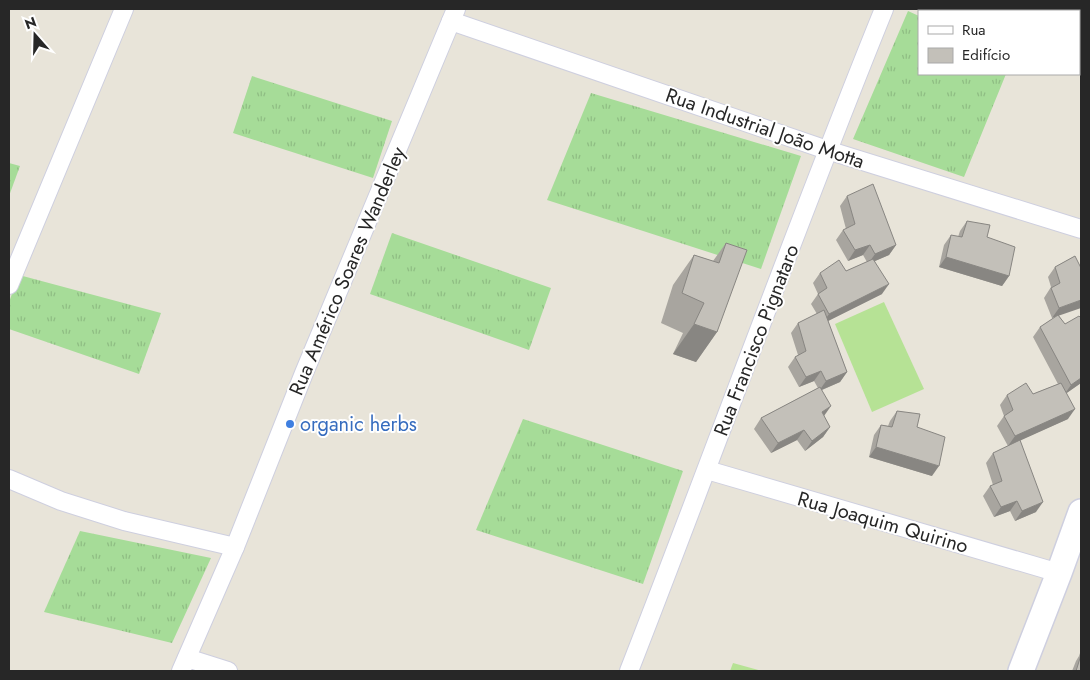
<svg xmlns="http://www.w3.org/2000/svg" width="1090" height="680" font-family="Jost,sans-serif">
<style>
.grass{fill:url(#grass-tufts)}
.pitch{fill:#b6e295}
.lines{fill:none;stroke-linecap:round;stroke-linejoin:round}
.street-casing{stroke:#cecfdf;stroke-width:20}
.secondary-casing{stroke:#cecfdf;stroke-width:28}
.street{stroke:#fff;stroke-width:18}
.secondary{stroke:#fff;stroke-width:25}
.wall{fill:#a8a59f}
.shaded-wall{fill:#888682}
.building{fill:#c3c0b9;stroke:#888682}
.shop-dot{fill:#3f7fe0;stroke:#fff;stroke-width:2}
.labels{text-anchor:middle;stroke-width:4;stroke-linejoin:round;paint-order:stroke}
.street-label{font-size:20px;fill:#272727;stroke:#fff}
.shop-label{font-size:20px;fill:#366cbe;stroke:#fff;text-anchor:start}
</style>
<defs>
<pattern id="grass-tufts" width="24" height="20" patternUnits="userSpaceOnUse" patternTransform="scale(1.25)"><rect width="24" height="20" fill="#a6dc98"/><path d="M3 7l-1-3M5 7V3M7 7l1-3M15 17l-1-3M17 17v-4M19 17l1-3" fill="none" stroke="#8fbd83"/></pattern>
</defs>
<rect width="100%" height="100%" fill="#e8e4d9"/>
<g class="grass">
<path d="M908,11L919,16V74H1006L964,177L853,139Z"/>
<path d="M252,76L392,121L373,178L233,133Z"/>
<path d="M591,93L801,156L761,269L547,200Z"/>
<path d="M9,163L20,166L9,196Z"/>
<path d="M392,233L551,288L529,350L370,294Z"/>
<path d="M19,275L161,313L139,374L9,329V302Z"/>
<path d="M523,419L683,471L643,584L476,530Z"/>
<path d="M80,531L211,558L172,643L44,612Z"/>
</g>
<g class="pitch">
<path d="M884,302L924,389L872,412L835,324Z"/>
<path d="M733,663L762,671H730Z"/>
</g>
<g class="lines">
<g class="street-casing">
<g id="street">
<path d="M451,21L827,150L1081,229"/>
<path d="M9,285L124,9"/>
<path d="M707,470L1059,573"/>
<path d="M9,479L61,501L124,521L235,547"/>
<path d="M187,658L228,671"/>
<path d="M181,671L235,547L304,373L456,9"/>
<path d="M629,671C715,451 795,228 884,9"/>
</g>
</g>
<g class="secondary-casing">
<path id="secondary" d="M1021,671L1059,573L1081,512"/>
</g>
<use href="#street" class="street"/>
<use href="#secondary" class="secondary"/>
</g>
<g class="wall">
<path d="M847,196L896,245L889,255L875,261L882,294L828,321L847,372L840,382L822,390L824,416L830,427L823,437L805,451L797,440L771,453L754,429L761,418L818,388L814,381L799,387L788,367L795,357L798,355L791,333L798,323L817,314L811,304L818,294L813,283L820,273L846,271L867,262L863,255L848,261L836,240L843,230L846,229L840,206Z"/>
<path d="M967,221L987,237L1009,276L1002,286L939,267L944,245L951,235L958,237L960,231Z"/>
<path d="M726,243L717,332L696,362L673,354L683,333L661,323L673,285L694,255L713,261Z"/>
<path d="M1075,256L1059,316L1065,324L1081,318V383L1066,393L1068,419L1020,440L1036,512L1015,521L1010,511L994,517L983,496L990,486L993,485L986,463L993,453L1008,446L997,426L1004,416L1000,405L1007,395L1033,394L1058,384L1033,337L1040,327L1057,316L1052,318L1044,298L1051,287L1048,277L1055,267Z"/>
<path d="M897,411L917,427L932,476L869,457L874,435L881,425L888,426L890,421Z"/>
<path d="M1081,650V671H1072L1076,661L1079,656Z"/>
</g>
<g class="shaded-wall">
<path d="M870,245L863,255L848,261L855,250Z"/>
<path d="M896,245L889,255L868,264L875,254Z"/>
<path d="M946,257L1009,276L1002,286L939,267Z"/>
<path d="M889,284L882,294L822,324L829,314Z"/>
<path d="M1081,300V308L1052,318L1059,308Z"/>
<path d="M694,324L717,332L696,362L673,354Z"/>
<path d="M821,371L814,381L799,387L806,377Z"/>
<path d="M847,372L840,382L819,391L826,381Z"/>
<path d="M1081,378V383L1064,395L1071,385Z"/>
<path d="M831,406L824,416L822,412Z"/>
<path d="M1075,409L1068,419L1008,446L1015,436Z"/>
<path d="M830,427L823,437L805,451L812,441Z"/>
<path d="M804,430L797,440L771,453L778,443Z"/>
<path d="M876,447L939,466L932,476L869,457Z"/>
<path d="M1017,501L1010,511L994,517L1001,507Z"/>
<path d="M1043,502L1036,512L1015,521L1022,511Z"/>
</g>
<g class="building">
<path d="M873,184L896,245L875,254L870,245L855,250L843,230L855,224L847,196Z"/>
<path d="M967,221L990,225L987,237L1015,247L1009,276L946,257L951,235L962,237Z"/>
<path d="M726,243L747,250L717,332L694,324L704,303L682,293L694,255L719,263Z"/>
<path d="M1075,256L1081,268V300L1059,308L1051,288L1060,283L1055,267Z"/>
<path d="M873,259L889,284L829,314L818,294L827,288L820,273L839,260L846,271Z"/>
<path d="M824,310L847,372L826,381L821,371L806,377L795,357L806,351L798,323Z"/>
<path d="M1058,315L1065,324L1079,316L1081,318V378L1071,385L1040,327Z"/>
<path d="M1026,383L1033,394L1061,383L1075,409L1015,436L1004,416L1013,410L1007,395Z"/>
<path d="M820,387L831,406L822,412L830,427L812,441L804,430L778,443L761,418Z"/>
<path d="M897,411L920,414L917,427L945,437L939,466L876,447L881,425L892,427Z"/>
<path d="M1020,440L1043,502L1022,511L1017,501L1001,507L990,486L1002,481L993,453Z"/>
<path d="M1081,655V671H1076Z"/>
</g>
<circle class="shop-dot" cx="290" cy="424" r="5"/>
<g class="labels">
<g class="street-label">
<text transform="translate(765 128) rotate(19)" y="7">Rua Industrial João Motta</text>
<text transform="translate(347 271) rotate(-67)" y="7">Rua Américo Soares Wanderley</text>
<text transform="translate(756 340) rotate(-69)" y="7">Rua Francisco Pignataro</text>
<text transform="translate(883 522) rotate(16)" y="7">Rua Joaquim Quirino</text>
</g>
<g class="shop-label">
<text x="300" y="431">organic herbs</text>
</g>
</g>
<rect width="1090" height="680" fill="none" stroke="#272727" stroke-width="20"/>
<rect x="918" y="10" width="162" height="65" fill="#ffffff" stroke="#a9a9a9"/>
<rect x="928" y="26" width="25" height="8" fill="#ffffff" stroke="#a9a9a9"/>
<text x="962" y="35" font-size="15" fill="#272727">Rua</text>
<rect x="928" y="48" width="25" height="15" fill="#c3c0b9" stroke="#a9a9a9"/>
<text x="962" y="60" font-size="15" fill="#272727">Edifício</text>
<g transform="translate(35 35) rotate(340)" stroke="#ffffff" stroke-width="4" paint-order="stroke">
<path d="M0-4L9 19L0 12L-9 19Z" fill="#272727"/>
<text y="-8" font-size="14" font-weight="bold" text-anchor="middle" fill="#272727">N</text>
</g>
</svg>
